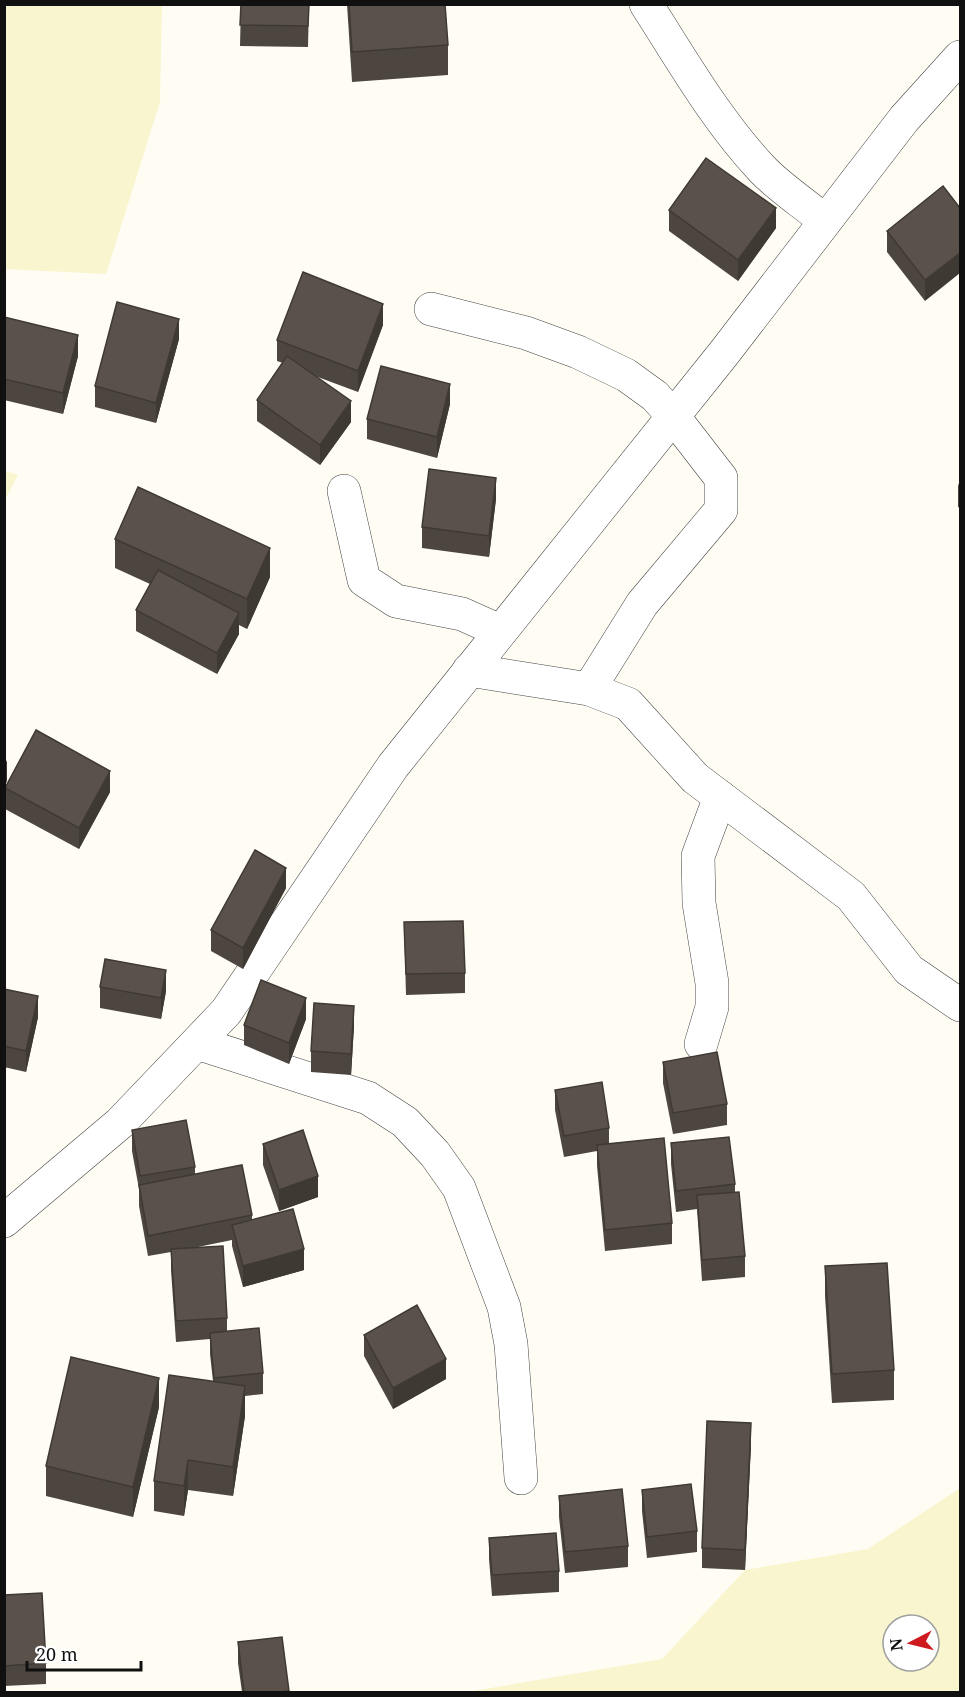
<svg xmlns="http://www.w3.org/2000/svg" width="965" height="1697" font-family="'Noto Serif',serif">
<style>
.farmland{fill:#f8f5cf;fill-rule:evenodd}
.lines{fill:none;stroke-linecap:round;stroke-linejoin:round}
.street-casing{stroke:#434343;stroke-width:34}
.street{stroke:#fff;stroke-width:33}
.wall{fill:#4d4640}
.shaded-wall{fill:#3f3934}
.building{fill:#5a514b;stroke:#3f3934;stroke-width:1.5}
</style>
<rect width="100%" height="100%" fill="#fffdf3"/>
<g class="farmland">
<path d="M4,5H162L160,102L106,274L5,269Z"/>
<path d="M5,471L18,475L5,500L4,471Z"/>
<path d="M960,1488V1692H467L662,1659L745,1570L868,1549ZM893,1625H929V1661H893Z"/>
</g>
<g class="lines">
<g class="street-casing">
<g id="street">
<path d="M646,4C682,60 716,120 762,169C780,188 805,204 825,221"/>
<path d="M431,309L526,333L578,352L626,375L655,396L673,416L721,478V510L642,604L589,689"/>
<path d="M344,491L364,580L396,601L462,614L500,631"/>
<path d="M469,670L589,689L628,704L695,778L851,896L909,970L960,1005"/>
<path d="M197,1043L368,1098L405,1122L435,1154L459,1188L504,1307L511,1344L521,1478"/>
<path d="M701,1044L712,1007V983L699,903L698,856L720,797"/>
<path d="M4,1221L120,1123L226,1012L393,766L724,353L904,119L960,57"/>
</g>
</g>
<use href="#street" class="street"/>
</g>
<g class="wall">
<path d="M241,4H309L308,47L240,46Z"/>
<path d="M347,4H445L448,45V75L352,82Z"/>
<path d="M943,186L925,301L887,252V231Z"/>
<path d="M669,210L776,228L738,281L669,231Z"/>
<path d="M4,317L78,356L63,414L4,400Z"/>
<path d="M383,325L358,392L315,376L351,422L320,465L257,421V400L283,363L277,361V340Z"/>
<path d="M179,339L156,423L95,407V386Z"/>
<path d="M450,404L437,458L367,439V419Z"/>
<path d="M960,480V508L958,507V486Z"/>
<path d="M496,499L489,557L422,548V527Z"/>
<path d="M115,539L270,577L247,629L239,625V634L217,674L136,631V610L150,584L115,568Z"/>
<path d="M5,788L110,792L79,849L5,809Z"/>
<path d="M286,888L243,969L211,951V930Z"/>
<path d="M404,922L465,973V993L406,995Z"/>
<path d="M100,987L166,991L161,1019L100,1008Z"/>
<path d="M4,989L38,1017L26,1072L4,1067Z"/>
<path d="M306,1019L289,1064L244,1045V1025Z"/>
<path d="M354,1026L351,1075L311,1072V1051Z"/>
<path d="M663,1062L727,1104V1125L673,1134L663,1083Z"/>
<path d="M555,1090L609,1128V1144L672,1223V1244L605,1251L597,1166V1151L564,1157L555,1110Z"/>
<path d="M132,1130L195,1167V1174L252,1215V1220L304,1270L243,1287L232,1246V1240L193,1248L227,1318V1331L263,1373V1394L245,1396V1416L233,1496L188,1490L184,1516L154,1511V1481L213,1381L210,1354V1339L176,1342L171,1270V1252L148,1256L139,1206V1189L132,1151Z"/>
<path d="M671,1143L735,1184V1192L745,1256V1277L702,1281L697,1209L676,1212L671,1164Z"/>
<path d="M263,1144L318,1197L279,1211L263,1165Z"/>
<path d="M825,1266L894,1370V1400L832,1403L825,1296Z"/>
<path d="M364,1335L446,1379L393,1409L364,1356Z"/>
<path d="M159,1407L133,1517L46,1496V1466Z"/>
<path d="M751,1444L745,1570L702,1568V1548Z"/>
<path d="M642,1490L697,1531V1552L647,1558L642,1511Z"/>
<path d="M559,1496L628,1546V1567L565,1573L559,1517Z"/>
<path d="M489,1538L559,1571V1592L492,1596L489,1559Z"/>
<path d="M4,1595L46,1663V1684L4,1686Z"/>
<path d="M282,1637L289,1692H242L238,1663V1642Z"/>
</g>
<g class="shaded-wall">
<path d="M776,208V228L738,281V260Z"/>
<path d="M960,253V273L925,301V280Z"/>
<path d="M383,304V325L358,392V371Z"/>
<path d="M179,319V339L156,423V403Z"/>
<path d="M78,335V356L63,414V393Z"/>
<path d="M450,384V404L437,458V437Z"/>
<path d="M351,401V422L320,465V445Z"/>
<path d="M496,478V499L489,557V536Z"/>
<path d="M270,548V577L247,629V599Z"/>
<path d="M239,613V634L217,674V653Z"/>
<path d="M7,760V781L4,787V766Z"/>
<path d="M110,771V792L79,849V828Z"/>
<path d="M286,868V888L243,969V948Z"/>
<path d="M166,970V991L161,1019V998Z"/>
<path d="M38,996V1017L26,1072V1051Z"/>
<path d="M306,998V1019L289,1064V1043Z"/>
<path d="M354,1006V1026L351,1075V1054Z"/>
<path d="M318,1176V1197L279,1211V1190Z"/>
<path d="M304,1249V1270L243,1287V1266Z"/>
<path d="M446,1359V1379L393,1409V1388Z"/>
<path d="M159,1378V1407L133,1517V1487Z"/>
<path d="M245,1386V1416L233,1496V1467Z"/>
<path d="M751,1423V1444L745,1570V1550Z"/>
<path d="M188,1460V1490L184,1516V1486Z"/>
</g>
<g class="building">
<path d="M241,4H309L308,26L240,25Z"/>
<path d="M349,4H445L448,45L352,52Z"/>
<path d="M706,158L776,208L738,260L669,210Z"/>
<path d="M943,186L960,208V253L925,280L887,231Z"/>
<path d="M303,272L383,304L358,371L277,340Z"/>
<path d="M117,302L179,319L156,403L95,386Z"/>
<path d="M4,317L78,335L63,393L4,379Z"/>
<path d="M287,356L351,401L320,445L257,400Z"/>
<path d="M381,366L450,384L437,437L367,419Z"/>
<path d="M429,469L496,478L489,536L422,527Z"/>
<path d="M138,487L270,548L247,599L115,539Z"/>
<path d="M158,570L239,613L217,653L136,610Z"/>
<path d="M36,730L110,771L79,828L5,788Z"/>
<path d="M255,850L286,868L243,948L211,930Z"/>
<path d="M463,921L465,973L406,974L404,922Z"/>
<path d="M105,959L166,970L161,998L100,987Z"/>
<path d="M261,980L306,998L289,1043L244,1025Z"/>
<path d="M4,989L38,996L26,1051L4,1046Z"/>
<path d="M314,1003L354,1006L351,1054L311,1051Z"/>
<path d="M717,1052L727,1104L673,1113L663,1062Z"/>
<path d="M602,1082L609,1128L564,1136L555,1090Z"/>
<path d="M186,1120L195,1167L140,1176L132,1130Z"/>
<path d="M303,1130L318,1176L279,1190L263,1144Z"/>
<path d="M729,1137L735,1184L676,1191L671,1143Z"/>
<path d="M664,1138L672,1223L605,1230L597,1145Z"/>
<path d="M242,1165L252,1215L148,1236L139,1185Z"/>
<path d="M739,1192L745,1256L702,1260L697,1195Z"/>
<path d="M293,1209L304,1249L243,1266L232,1225Z"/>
<path d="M223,1246L227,1318L176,1321L171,1249Z"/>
<path d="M887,1263L894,1370L832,1374L825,1266Z"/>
<path d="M417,1305L446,1359L393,1388L364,1335Z"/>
<path d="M259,1328L263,1373L214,1378L210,1333Z"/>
<path d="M71,1357L159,1378L133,1487L46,1466Z"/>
<path d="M169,1375L245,1386L233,1467L188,1460L184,1486L154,1481Z"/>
<path d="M707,1421L751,1423L745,1550L702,1548Z"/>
<path d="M691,1484L697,1531L647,1537L642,1490Z"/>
<path d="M622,1489L628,1546L565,1552L559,1496Z"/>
<path d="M556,1533L559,1571L492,1575L489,1538Z"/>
<path d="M42,1593L46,1663L4,1666V1595Z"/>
<path d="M282,1637L289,1691L279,1692H244L238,1642Z"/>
</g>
<rect width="965" height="1697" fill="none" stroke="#101010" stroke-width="12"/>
<g transform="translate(911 1643) rotate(263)"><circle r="28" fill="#ffffff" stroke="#9f9f9f" stroke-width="1.5"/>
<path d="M0-4.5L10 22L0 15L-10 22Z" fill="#cd1b20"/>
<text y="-9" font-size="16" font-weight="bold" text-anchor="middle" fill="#101010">N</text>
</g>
<path d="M27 1661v9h114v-9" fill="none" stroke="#101010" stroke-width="3"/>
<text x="36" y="1661" font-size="18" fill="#101010" stroke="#ffffff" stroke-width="4.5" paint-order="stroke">20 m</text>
</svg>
